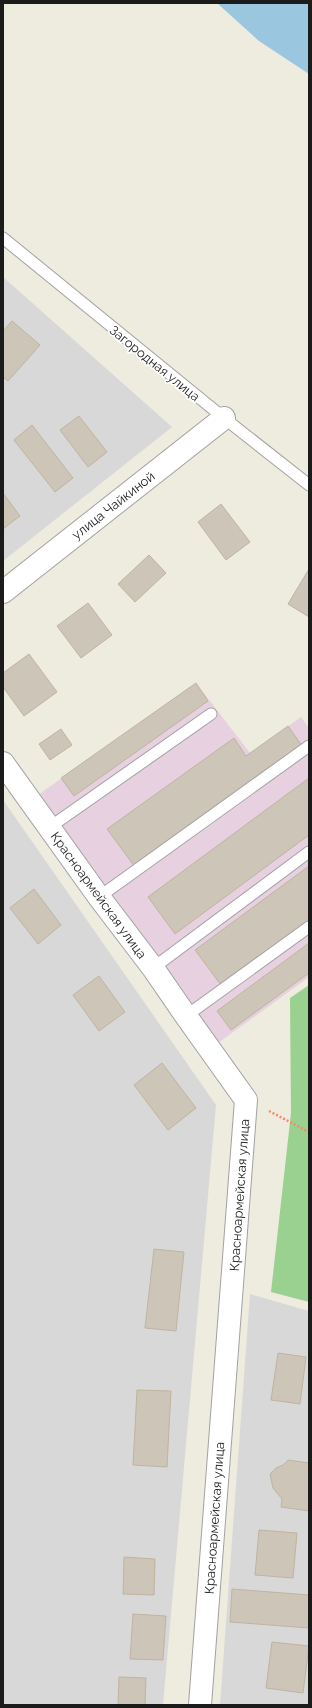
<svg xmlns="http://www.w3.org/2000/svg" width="312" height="1708" font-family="Raleway,sans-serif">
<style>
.residential{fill:#d9d8d8}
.industrial{fill:#e7d0e0}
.forest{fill:#9ad190}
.water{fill:#9bc6e0}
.building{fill:#cdc5b8;stroke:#c0b3a0}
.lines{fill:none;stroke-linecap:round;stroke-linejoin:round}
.lane-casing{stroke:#a2a2a2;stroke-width:13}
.street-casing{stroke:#a2a2a2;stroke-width:24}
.path{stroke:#ff865f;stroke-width:2.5;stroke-dasharray:2 2;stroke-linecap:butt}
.lane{stroke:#fff;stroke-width:11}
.street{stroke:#fff;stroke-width:22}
.labels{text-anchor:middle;stroke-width:3.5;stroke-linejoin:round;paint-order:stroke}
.street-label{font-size:13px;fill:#1b1b1b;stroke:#fff}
</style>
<rect width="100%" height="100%" fill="#eeebdf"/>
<g class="residential">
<path d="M3,277L172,427L3,561Z"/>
<path d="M3,800L216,1105L163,1705H3Z"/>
<path d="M250,1294L309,1311V1705H220Z"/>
</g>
<path class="industrial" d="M196,683L250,753L301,717L309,728V977L218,1043L38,795Z"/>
<path class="forest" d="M309,985V1302L271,1292L291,1113L290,998Z"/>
<path class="water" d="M217,3H309V74L259,41Z"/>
<g class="building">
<path d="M12,321L40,345L8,381L3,377V331Z"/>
<path d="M79,416L107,452L88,467L60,430Z"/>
<path d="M32,425L73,478L55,492L14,440Z"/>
<path d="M3,493L20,516L3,529Z"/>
<path d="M221,504L250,542L226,560L198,522Z"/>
<path d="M149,555L166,573L135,602L118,584Z"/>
<path d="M309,569V617L288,604Z"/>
<path d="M88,603L112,635L81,658L57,626Z"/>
<path d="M29,654L57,692L24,716L3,687V673Z"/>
<path d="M196,683L208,701L74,796L61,778Z"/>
<path d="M288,726L303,747L135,867L107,829L234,738L246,756Z"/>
<path d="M61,729L72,745L50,760L39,744Z"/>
<path d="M309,778V835L175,934L148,897Z"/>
<path d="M309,866V920L221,985L195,950Z"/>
<path d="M34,889L61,925L38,944L10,908Z"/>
<path d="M309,943V973L231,1030L217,1011Z"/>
<path d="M99,976L125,1012L99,1031L73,995Z"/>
<path d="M162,1063L196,1108L168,1130L134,1085Z"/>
<path d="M154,1249L184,1252L176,1331L145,1328Z"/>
<path d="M278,1353L306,1357L300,1404L271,1400Z"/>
<path d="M137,1390L171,1391L167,1467L133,1465Z"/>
<path d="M288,1460L309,1463V1511L281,1507L282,1499L273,1488L270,1474L276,1468L283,1465Z"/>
<path d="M259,1530L297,1533L293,1578L255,1575Z"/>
<path d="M124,1557L155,1559L154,1595L123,1594Z"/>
<path d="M232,1589L309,1595V1628L230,1622Z"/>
<path d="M133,1614L166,1616L163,1660L130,1659Z"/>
<path d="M272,1642L309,1646L303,1693L266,1688Z"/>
<path d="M119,1677L146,1678L145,1705H118Z"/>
</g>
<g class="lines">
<g class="lane-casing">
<g id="lane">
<path d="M3,238L224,418L309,485"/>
<path d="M50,827L211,714"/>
<path d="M99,897L309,746"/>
<path d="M153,968L309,852"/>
<path d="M186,1016L309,927"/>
</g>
</g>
<g class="street-casing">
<g id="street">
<path d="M3,592L224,418"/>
<path d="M3,763L99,897L153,968L186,1016L246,1100L200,1705"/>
</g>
</g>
<path class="path" d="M269,1111L309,1132"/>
<use href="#lane" class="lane"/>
<use href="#street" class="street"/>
</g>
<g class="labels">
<g class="street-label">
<text transform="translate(155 363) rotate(39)" y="5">Загородная улица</text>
<text transform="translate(113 505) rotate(-38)" y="5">улица Чайкиной</text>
<text transform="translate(99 895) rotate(54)" y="5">Красноармейская улица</text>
<text transform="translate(239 1195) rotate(-86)" y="5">Красноармейская улица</text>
<text transform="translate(214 1518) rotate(-86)" y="5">Красноармейская улица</text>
</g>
</g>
<rect width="312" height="1708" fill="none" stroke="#1b1b1b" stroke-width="8"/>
</svg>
